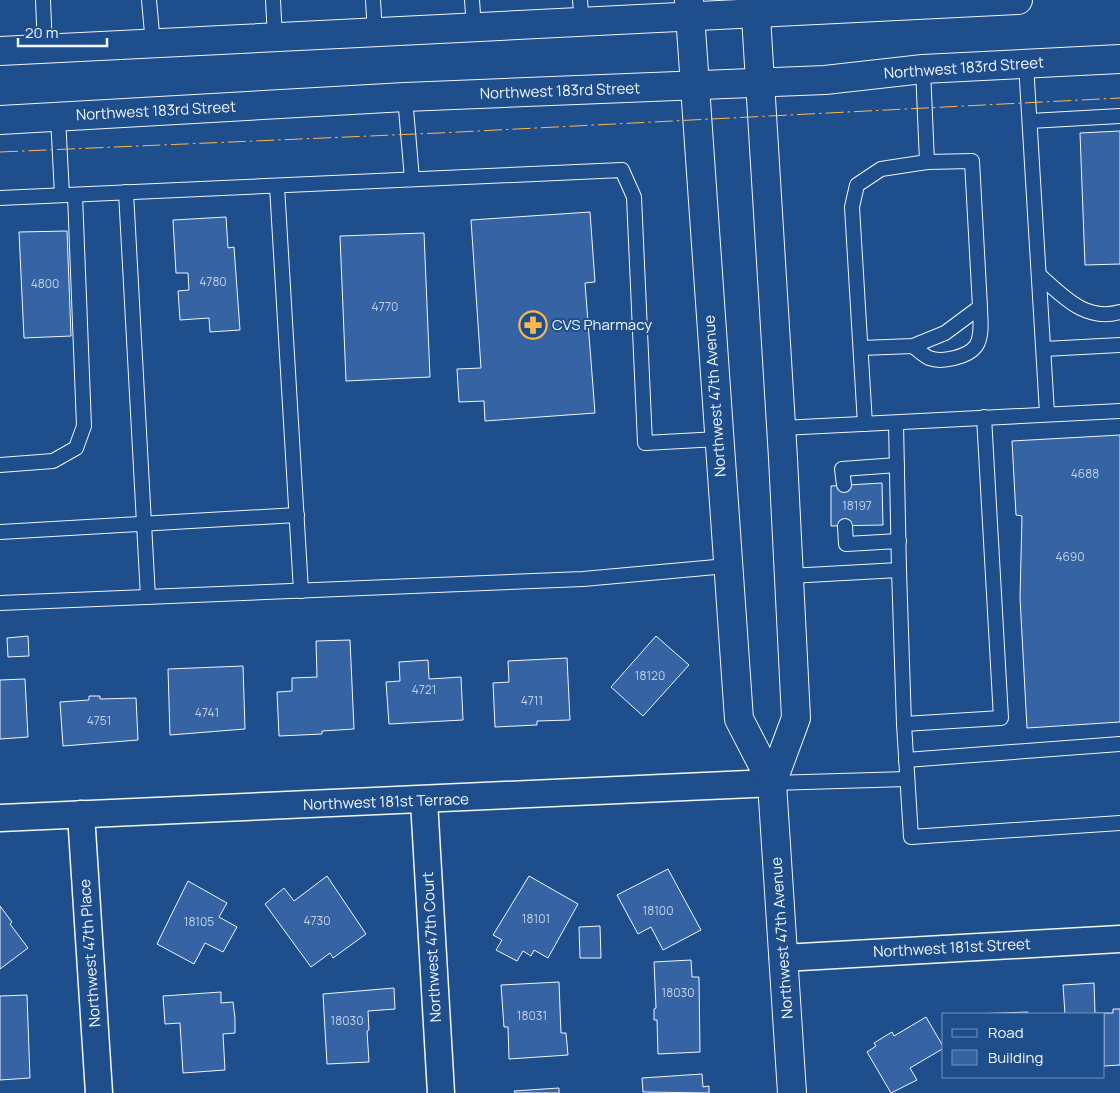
<svg xmlns="http://www.w3.org/2000/svg" width="1120" height="1093" font-family="Manrope,sans-serif">
<style>
.building{fill:#3563a3;stroke:#f2f6ff}
.lines{fill:none;stroke-linecap:round;stroke-linejoin:round}
.service-casing{stroke:#f2f6ff;stroke-width:16}
.minor-casing{stroke:#f2f6ff;stroke-width:29}
.secondary-casing{stroke:#f2f6ff;stroke-width:30}
.primary-casing{stroke:#f2f6ff;stroke-width:30}
.service{stroke:#1f4e8c;stroke-width:14}
.minor{stroke:#1f4e8c;stroke-width:26}
.secondary{stroke:#1f4e8c;stroke-width:28}
.primary{stroke:#1f4e8c;stroke-width:28}
.power{stroke:#ffb74d;stroke-width:1;stroke-dasharray:18 4 2.5 4;stroke-linecap:butt}
.labels{text-anchor:middle;stroke-width:4;stroke-linejoin:round;paint-order:stroke}
.number-label{font-size:12px;fill:#c3d1e8}
.street-label{font-size:15px;fill:#f2f6ff;stroke:#1f4e8c}
.poi-label{font-size:15px;fill:#f2f6ff;stroke:#1f4e8c;text-anchor:start}
</style>
<rect width="100%" height="100%" fill="#1f4e8c"/>
<g class="building">
<path d="M1120,131V264L1085,265L1080,133Z"/>
<path d="M590,212L595,282L585,283L595,413L485,421L484,401L459,402L457,369L481,368L471,220Z"/>
<path d="M226,217L228,248L234,247L240,330L210,332L209,318L180,320L178,291L189,290L188,273H176L173,220Z"/>
<path d="M67,231L71,336L24,338L19,232Z"/>
<path d="M424,233L430,377L346,381L340,236Z"/>
<path d="M1120,435V722L1027,728L1020,598L1022,516L1016,515L1012,441Z"/>
<path d="M882,483L883,525L831,526V486Z"/>
<path d="M28,636L29,656L8,657L7,638Z"/>
<path d="M656,636L689,665L643,716L611,687Z"/>
<path d="M350,640L354,729L322,731V734L279,736L277,692L292,691V678L317,677L316,641Z"/>
<path d="M567,658L570,720L537,721V725L495,727L493,683L509,682L508,661Z"/>
<path d="M428,660L429,679L461,677L463,720L389,724L386,682L400,681L399,662Z"/>
<path d="M243,666L245,729L170,735L168,669Z"/>
<path d="M25,679L28,737L0,739V680Z"/>
<path d="M89,696H100V699L136,698L138,740L63,746L60,702L89,700Z"/>
<path d="M668,869L701,930L663,950L651,927L638,934L617,895Z"/>
<path d="M327,876L366,934L333,958L330,953L311,967L265,904L284,888L294,901Z"/>
<path d="M529,876L578,904L548,958L534,950L531,956L523,951L517,961L496,950L502,940L493,935Z"/>
<path d="M188,881L227,903L219,917L237,927L223,952L205,943L194,964L157,944Z"/>
<path d="M0,906L12,922L10,924L28,948L0,969Z"/>
<path d="M600,926L601,958H580L579,927Z"/>
<path d="M691,960L692,977H699L700,1052L658,1054L657,1020H654V1009L656,1008L654,962Z"/>
<path d="M559,982L561,1033H566L568,1055L509,1059L508,1027H504L501,985Z"/>
<path d="M1094,983L1095,1013H1113V1009H1120V1065L1104,1066V1014H1065L1063,985Z"/>
<path d="M394,988L395,1009L368,1011L369,1030L367,1031L369,1062L327,1064L323,994Z"/>
<path d="M221,992V1003L233,1002L235,1018V1033L223,1034L225,1070L183,1073L180,1023L165,1024L163,996Z"/>
<path d="M27,995L30,1078L0,1080V996Z"/>
<path d="M1028,1012V1014H973Z"/>
<path d="M926,1017L944,1048L910,1068L917,1080L891,1093L867,1052L876,1046L874,1043L892,1032L894,1036Z"/>
<path d="M702,1074L703,1087L709,1086V1093L643,1092L642,1078Z"/>
<path d="M559,1088V1093H515L514,1091Z"/>
</g>
<g class="lines">
<g class="service-casing">
<g id="service">
<path d="M43,0L45,49"/>
<path d="M149,0L153,44"/>
<path d="M273,0L275,38"/>
<path d="M373,0L375,33"/>
<path d="M472,0L474,28"/>
<path d="M580,0L582,24"/>
<path d="M1026,64L1047,413"/>
<path d="M405,97L412,179"/>
<path d="M58,117L62,195"/>
<path d="M1030,121L1120,116"/>
<path d="M277,186L301,591"/>
<path d="M126,192L148,597"/>
<path d="M0,198L622,170L634,197L645,443L718,439"/>
<path d="M1039,275C1063,296 1085,322 1120,312"/>
<path d="M913,346C918,350 923,355 929,358C942,363 968,357 976,346C983,336 980,318 980,307"/>
<path d="M861,348L913,346L945,333L980,307L972,161L927,162"/>
<path d="M1044,349L1120,345"/>
<path d="M865,424L852,207L857,185L881,169L927,162L923,69"/>
<path d="M782,428L1120,411"/>
<path d="M0,465L53,461L76,448L84,426L75,195"/>
<path d="M844,485L842,469L897,465"/>
<path d="M845,526L846,544L899,541"/>
<path d="M0,532L297,515"/>
<path d="M899,570L904,724L911,837L1120,823"/>
<path d="M789,576L899,570L896,423"/>
<path d="M0,603L583,579L727,566"/>
<path d="M904,724L1001,718L984,417"/>
<path d="M906,760L1120,744"/>
<path d="M772,783L907,779"/>
</g>
</g>
<g class="minor-casing">
<g id="minor">
<path d="M424,801L441,1093"/>
<path d="M81,814L99,1093"/>
<path d="M0,818L772,783"/>
<path d="M783,958L1120,939"/>
</g>
</g>
<g class="secondary-casing">
<g id="secondary">
<path d="M689,0L739,719L772,783"/>
<path d="M755,0L783,458L796,718L772,783L792,1093"/>
</g>
</g>
<g class="primary-casing">
<g id="primary">
<path d="M0,51L1018,0"/>
<path d="M0,120L405,97L825,80L923,69L1120,59"/>
</g>
</g>
<use href="#service" class="service"/>
<use href="#minor" class="minor"/>
<use href="#secondary" class="secondary"/>
<use href="#primary" class="primary"/>
<path class="power" d="M0,152L439,133L1120,98"/>
</g>
<defs>
<g id="pharmacy-ring" transform="scale(1.4375)"><circle r="9.5" fill="#1f4e8c" stroke="#ffb74d" stroke-width="1.5"/><path d="M-2-6h4v4h4v4h-4v4h-4v-4h-4v-4h4Z" fill="#ffb74d"/></g>
</defs>
<g fill-rule="evenodd">
<use href="#pharmacy-ring" x="533" y="325"/>
</g>
<g class="labels">
<g class="number-label">
<text x="213" y="286">4780</text>
<text x="45" y="288">4800</text>
<text x="385" y="311">4770</text>
<text x="1085" y="478">4688</text>
<text x="857" y="510">18197</text>
<text x="1070" y="561">4690</text>
<text x="650" y="680">18120</text>
<text x="424" y="694">4721</text>
<text x="532" y="705">4711</text>
<text x="207" y="717">4741</text>
<text x="99" y="725">4751</text>
<text x="658" y="915">18100</text>
<text x="536" y="923">18101</text>
<text x="317" y="925">4730</text>
<text x="199" y="926">18105</text>
<text x="678" y="997">18030</text>
<text x="532" y="1020">18031</text>
<text x="347" y="1025">18030</text>
</g>
<g class="street-label">
<text transform="translate(964 68) rotate(-4)" y="5">Northwest 183rd Street</text>
<text transform="translate(560 91) rotate(-2)" y="5">Northwest 183rd Street</text>
<text transform="translate(156 111) rotate(-3)" y="5">Northwest 183rd Street</text>
<text transform="translate(715 396) rotate(-94)" y="5">Northwest 47th Avenue</text>
<text transform="translate(386 802) rotate(-2)" y="5">Northwest 181st Terrace</text>
<text transform="translate(782 938) rotate(-94)" y="5">Northwest 47th Avenue</text>
<text transform="translate(432 947) rotate(-93)" y="5">Northwest 47th Court</text>
<text transform="translate(952 948) rotate(-3)" y="5">Northwest 181st Street</text>
<text transform="translate(90 953) rotate(-94)" y="5">Northwest 47th Place</text>
</g>
<g class="poi-label">
<text x="552" y="330">CVS Pharmacy</text>
</g>
</g>
<rect x="942" y="1013" width="162" height="65" fill="#1f4e8c" stroke="#7391ba"/>
<rect x="952" y="1029" width="25" height="8" fill="#1f4e8c" stroke="#7391ba"/>
<text x="988" y="1038" font-size="15" fill="#f2f6ff">Road</text>
<rect x="952" y="1050" width="25" height="15" fill="#3563a3" stroke="#7391ba"/>
<text x="988" y="1063" font-size="15" fill="#f2f6ff">Building</text>
<path d="M18 38v8h89v-8" fill="none" stroke="#f2f6ff" stroke-width="2.5"/>
<text x="25" y="38" font-size="15" fill="#f2f6ff" stroke="#1f4e8c" stroke-width="4" paint-order="stroke">20 m</text>
</svg>
